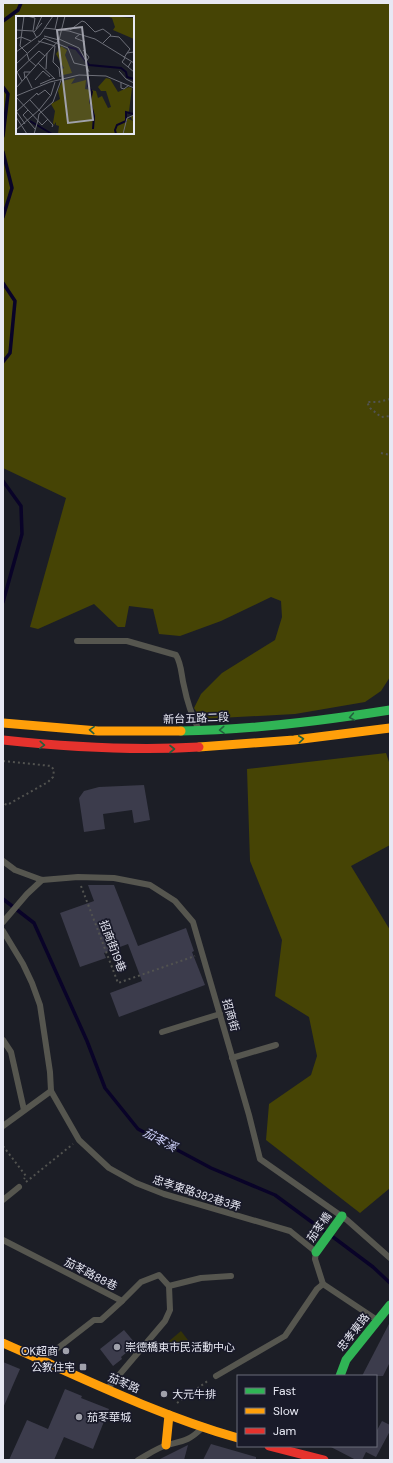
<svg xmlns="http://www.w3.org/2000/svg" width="393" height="1463" font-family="'DM Sans','Noto Sans TC',sans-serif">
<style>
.green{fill:#343308}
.forest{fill:#464405;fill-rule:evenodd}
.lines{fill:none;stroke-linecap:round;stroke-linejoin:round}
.stream{stroke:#090328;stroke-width:3.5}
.building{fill:#3c3c4c}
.path{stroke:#525350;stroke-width:2;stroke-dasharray:2 3;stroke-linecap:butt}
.lane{stroke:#56564f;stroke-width:6}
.fast{stroke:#30b455;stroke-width:9}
.slow{stroke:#ff9f0a;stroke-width:9}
.jam{stroke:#e5322d;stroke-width:9}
.oneway{stroke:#235f3d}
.poi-dot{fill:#a0a1ab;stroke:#191a29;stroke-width:1.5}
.labels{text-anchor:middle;stroke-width:3.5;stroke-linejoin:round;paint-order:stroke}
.street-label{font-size:11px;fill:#e7e8f3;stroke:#191a29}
.poi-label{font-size:11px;fill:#e7e8f3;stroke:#191a29;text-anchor:start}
.water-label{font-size:12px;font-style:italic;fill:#cccff7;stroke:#191a29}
.inset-river{fill:none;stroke:#090328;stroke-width:2}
.inset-road{fill:none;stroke:#6d6f78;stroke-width:1}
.view{fill:#a0a1ab;fill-opacity:0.15;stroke:#a0a1ab;stroke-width:2}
.inset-edge{fill:none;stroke:#e7e8f3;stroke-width:2}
</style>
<rect width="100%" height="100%" fill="#1c1e26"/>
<path class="green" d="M181,1331L191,1344L178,1353L168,1342Z"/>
<g class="forest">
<path d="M3,3H390V677L381,691L365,702L295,714L201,719L194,708L201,694L222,673L275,640L282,617L281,601L271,597L221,621L180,636L159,634L153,609L129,606L125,627H118L94,604L38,629L30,627L66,498L3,468ZM17,17H133V133H17Z"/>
<path d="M386,753L390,765V845L351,866L390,930V1188L360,1213L266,1140L269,1104L311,1075L317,1056L309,1017L275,996L282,940L250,861L247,769Z"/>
</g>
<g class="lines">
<g class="stream">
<path d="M3,21L18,10L21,3"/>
<path d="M3,87L8,94L3,136"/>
<path d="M3,152L12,188L3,217"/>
<path d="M3,283L15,301L10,353L3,362"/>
<path d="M3,481L21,506L22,534L3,602"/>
<path d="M3,899L34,923L87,1041L105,1088L138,1129L211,1168L275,1195L324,1231"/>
<path d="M333,1237L373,1267L390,1283"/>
</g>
</g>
<g class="building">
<path d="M144,785L150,820L134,823L132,810L103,814L105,829L84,832L79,798L84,791L99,787Z"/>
<path d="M88,885H114L138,946L186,928L194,951L192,952L205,985L119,1017L110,993L142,981L128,944L104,953L106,958L80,967L60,913L94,901Z"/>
<path d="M390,1322V1362L383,1376H362Z"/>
<path d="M124,1330L135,1343L130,1347L132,1348L121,1357L122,1359L113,1366L100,1349Z"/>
<path d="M3,1362L20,1369L3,1408Z"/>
<path d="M65,1389L82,1396L81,1398L109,1409L93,1449L64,1437L54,1460H9L27,1420L48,1429Z"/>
<path d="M382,1421L390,1425V1431L376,1457L366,1452L362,1460H356L329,1446H376V1432Z"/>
<path d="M211,1444L256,1457V1460H203Z"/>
<path d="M188,1445L184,1460H158Z"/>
</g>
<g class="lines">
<g class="path">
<path d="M390,379V380"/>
<path d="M390,399L378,402H367L370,408L381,417L390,416"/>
<path d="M381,453L390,455"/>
<path d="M3,761L51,766L54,770L53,777L48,782L7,805L3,803"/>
<path d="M81,886L118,983L195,956"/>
<path d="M3,1146L26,1176L24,1179"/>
<path d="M26,1182L73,1144"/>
<path d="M177,1403L209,1380"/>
</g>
<g class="lane">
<path d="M77,641H127L176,655C182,665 181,675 184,686C187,701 191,714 198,728"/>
<path d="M3,861L15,870L42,880L78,877L114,878L150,885L175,901L193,922L249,1115L260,1159L347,1220L390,1258"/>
<path d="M3,922L27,894L42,880"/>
<path d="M3,931L23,964L32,983L40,1005L50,1072L51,1091L79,1140L109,1168L136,1183L164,1194L290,1231L316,1252L315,1259L323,1284L377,1320"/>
<path d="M162,1032L220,1014"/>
<path d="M3,1040L11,1052L24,1110"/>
<path d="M232,1058L276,1045"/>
<path d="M3,1126L51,1091"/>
<path d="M3,1200L19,1187"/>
<path d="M3,1240L122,1301L101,1320H94L45,1358"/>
<path d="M122,1301L141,1282L159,1275L169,1286"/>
<path d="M216,1376L285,1336L317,1289L323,1284"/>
<path d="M108,1388L165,1321L170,1310L169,1286L201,1278L231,1276"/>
<path d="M138,1460C147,1455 157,1448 167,1445C182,1441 189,1441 201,1429"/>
</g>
<g class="fast">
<path d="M181,731C251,730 321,721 390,710"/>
<path d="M316,1252L342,1216"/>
<path d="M340,1376L346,1360L390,1305"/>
</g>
<g class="slow">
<path d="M3,723L98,731H181"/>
<path d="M199,747L294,740L390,728"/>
<path d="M3,1343C80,1377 157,1415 238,1438"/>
<path d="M166,1445L169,1415"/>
</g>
<g class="jam">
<path d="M3,740C68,747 133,751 199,747"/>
<path d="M269,1446L324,1460"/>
</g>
</g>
<defs><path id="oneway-chevron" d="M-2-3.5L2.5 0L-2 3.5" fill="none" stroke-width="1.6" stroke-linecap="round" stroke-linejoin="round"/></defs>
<g class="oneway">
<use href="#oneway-chevron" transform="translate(352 717) rotate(170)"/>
<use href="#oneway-chevron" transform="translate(92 730) rotate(-177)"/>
<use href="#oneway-chevron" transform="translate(222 730) rotate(176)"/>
<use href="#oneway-chevron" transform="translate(301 739) rotate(-6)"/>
<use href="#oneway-chevron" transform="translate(42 745) rotate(4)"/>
<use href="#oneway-chevron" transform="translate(172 749)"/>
</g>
<g class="poi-dot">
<circle cx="117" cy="1347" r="4"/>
<circle cx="66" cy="1351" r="4"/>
<rect x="79" y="1363" width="8" height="8" rx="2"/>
<circle cx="164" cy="1394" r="4"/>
<circle cx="79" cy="1417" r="4"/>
</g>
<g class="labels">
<g class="street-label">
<text transform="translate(196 718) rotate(-2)" y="4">新台五路二段</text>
<text transform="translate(113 946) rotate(69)" y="4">招商街19巷</text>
<text transform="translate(231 1015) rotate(74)" y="4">招商街</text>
<text transform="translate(197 1193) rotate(18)" y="4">忠孝東路382巷3弄</text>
<text transform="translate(319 1227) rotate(-55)" y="4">茄苳橋</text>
<text transform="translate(91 1274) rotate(27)" y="4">茄苳路88巷</text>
<text transform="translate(353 1332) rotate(-52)" y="4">忠孝東路</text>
<text transform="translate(124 1383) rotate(23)" y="4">茄苳路</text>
</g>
<g class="poi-label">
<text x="125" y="1351">崇德橋東市民活動中心</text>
<text x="58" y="1355" text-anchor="end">OK超商</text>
<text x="75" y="1371" text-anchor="end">公教住宅</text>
<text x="172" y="1398">大元牛排</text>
<text x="87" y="1421">茄苳華城</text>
</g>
<g class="water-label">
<text transform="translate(160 1140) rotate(28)" y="4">茄苳溪</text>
</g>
</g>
<g transform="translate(16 16)">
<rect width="118" height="118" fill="#1c1e26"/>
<path d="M90,0L118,2V23L97,14L99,11L96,2ZM45,30L51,34L49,39L56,57L47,59L45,54L48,52L40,38ZM59,62L55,68L70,64L69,73L80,75L82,82L86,80L92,92L95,91L90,75H85L82,71L90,62L94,63L102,76L113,71L116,72L113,95L109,101L117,105L115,101L118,99V118H42L43,110L40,109V106L38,109L37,107L39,95L35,88L44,83L42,75L46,65Z" fill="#464405"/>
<path class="inset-river" d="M52,31L60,33L73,49L105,52L110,56L111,61L118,63M73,61L72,70L76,76L74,85L78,100L77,113M14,105L36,118M100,118L99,114L101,109L110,105V96L117,98"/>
<path class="inset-road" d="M8,0L4,30L11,37M11,0L19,2L17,15M29,12L53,15L79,23L118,47M20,13L26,0M39,13L42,0M0,14L17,15L21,22M54,14L66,5L69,6L79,16L87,13L95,19L87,27M18,16L26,7M64,18L59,22L69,26M28,20L43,24M94,20L103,21L114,33L111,37M0,23L5,21L15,25M43,23L63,32L70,45M22,25L39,30L37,46L43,52L44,61M67,34L73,41L70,46M0,36L24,19L37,0M11,38L13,44L20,50M108,42L111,37L118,36M109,42L106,46L112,51M115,46L112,51L118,56M22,47L39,63M0,48L28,22L52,32L58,47L71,50L73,56M30,53L31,37M103,55L110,63L118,67M10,60L16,72M9,62L8,56H14M19,64L27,55L34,61M6,65L1,56L23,35L29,40M105,66V72L108,73L113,69M24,68L38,62M0,72L43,24L49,0M21,77L22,79L29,74L35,80M0,80L34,66L63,59L90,60L118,72M0,81L26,109L32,103M14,84L37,109L36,111M12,94L7,99L19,113M0,95L9,108M0,96L21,77M0,101L11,118M22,104L23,98L37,86L45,64M0,114L23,94L35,79L39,66M18,118L22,104M107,118L111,102L118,99"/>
<path class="view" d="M66,11L77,104L52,107L41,14Z"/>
<rect width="118" height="118" class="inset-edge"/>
</g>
<rect width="393" height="1463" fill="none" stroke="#e7e8f3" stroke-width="8"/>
<rect x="237" y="1375" width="140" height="72" fill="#191a29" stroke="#6b6c7a"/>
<rect x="245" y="1388" width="20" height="6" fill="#30b455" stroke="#6b6c7a"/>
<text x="273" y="1395" font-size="12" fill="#e7e8f3">Fast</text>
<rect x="245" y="1408" width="20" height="6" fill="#ff9f0a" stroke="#6b6c7a"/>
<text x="273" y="1415" font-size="12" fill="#e7e8f3">Slow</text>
<rect x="245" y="1428" width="20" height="6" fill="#e5322d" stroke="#6b6c7a"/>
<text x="273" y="1435" font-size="12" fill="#e7e8f3">Jam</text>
</svg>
